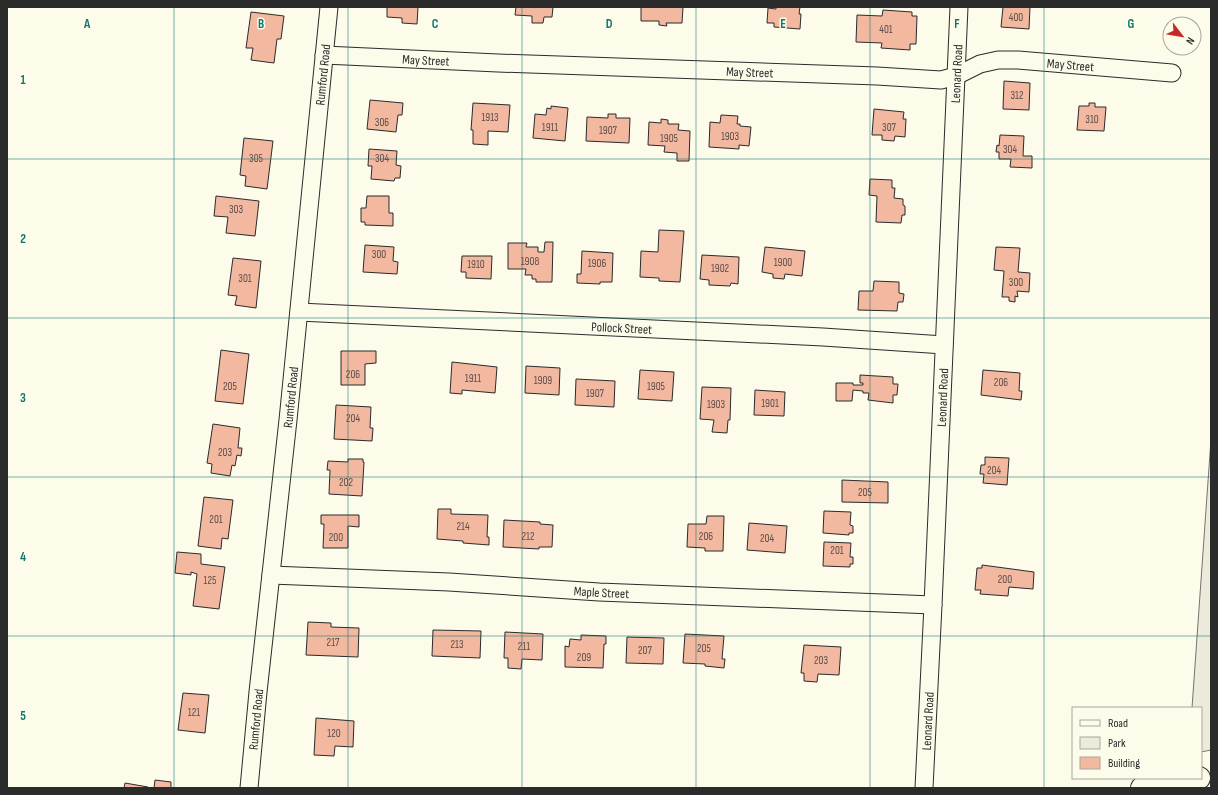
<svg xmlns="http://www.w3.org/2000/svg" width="1218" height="795" font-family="'Sofia Sans Condensed',sans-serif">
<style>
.green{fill:#ecebdb;stroke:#74746e}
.building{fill:#f2b8a0;stroke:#2b2b2b}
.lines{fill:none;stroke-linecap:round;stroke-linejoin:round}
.street-casing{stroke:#2b2b2b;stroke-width:19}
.highway-casing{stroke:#2b2b2b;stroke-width:24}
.street{stroke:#fdfbea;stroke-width:17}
.highway{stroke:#fdfbea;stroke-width:22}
.grid{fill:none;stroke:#0f766e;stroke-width:1;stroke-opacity:0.55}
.labels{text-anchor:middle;stroke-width:3;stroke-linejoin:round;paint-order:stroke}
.number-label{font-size:11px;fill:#5d4e48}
.street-label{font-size:13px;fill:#2b2b2b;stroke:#fdfbea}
.grid-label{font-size:13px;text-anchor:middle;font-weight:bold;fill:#0f766e;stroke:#fdfbea;stroke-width:3;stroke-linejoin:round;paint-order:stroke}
</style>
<rect width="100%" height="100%" fill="#fdfbea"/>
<path class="green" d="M1211,439V750L1201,752V708H1192Z"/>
<g class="building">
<path d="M387,7H418L417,24L402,23V18L387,17Z"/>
<path d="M516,7H553L552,17H544L543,23H532V16L515,15Z"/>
<path d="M641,7H683L682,23H666L667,26L659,25V21H641Z"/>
<path d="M776,7H800L799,14H801L800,29L774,27V23H767L768,8L776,9Z"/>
<path d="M1003,7H1030L1029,29L1001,27Z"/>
<path d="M883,10L912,12V16H917L916,44H910V50L881,48L882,43L856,42L857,15L882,16Z"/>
<path d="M251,12L284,16L281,39H277L274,63L251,60L253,48H246Z"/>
<path d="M1004,81L1030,83L1029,110L1003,109Z"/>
<path d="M370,100L403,103L402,115H398L396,132L367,129Z"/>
<path d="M473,103L510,105L508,132L488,131V145L473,144V130H471Z"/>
<path d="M1089,103H1095V107H1106L1104,131L1077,130L1079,106H1089Z"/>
<path d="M551,106L568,108L565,141L533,138L535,114L546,115L547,108L551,109Z"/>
<path d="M874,109L904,112L903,119H906L905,137L895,136L894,141L882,140V135H872Z"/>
<path d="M608,114H616V118H630L629,143L586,141L587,117L608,118Z"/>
<path d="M721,115L738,116L737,124H740V126L751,127L749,146L739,145V149L709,147L710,122L720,123Z"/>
<path d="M661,119L668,120V124H679L678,130L690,131L689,161H677V153L664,152L665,146L648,145L649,122L661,123Z"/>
<path d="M1000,135L1024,136L1023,156H1032V168L1010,167L1011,159H999V152H996L997,145L999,146Z"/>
<path d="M244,138L273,141L267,189L245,186L246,176L240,175Z"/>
<path d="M369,149L397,151L396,165L401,166L400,178H395L394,181L371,179L372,166H368Z"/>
<path d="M870,179L892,180V188H895L894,198L903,199V205L905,206V215H902L901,223L876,222L877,196L869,195Z"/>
<path d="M216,196L259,201L255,236L226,233L228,217L214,216Z"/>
<path d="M367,196H389V213H393V226L365,225V222H361V208H366Z"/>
<path d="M659,230L684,231L680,282L659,281V278L640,277L641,251L658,252Z"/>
<path d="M545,242H553L552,282H536V279H532V275H525L526,269H508V243H527L526,247H538V252H544Z"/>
<path d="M365,245L394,247L393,261L398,262L397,274L363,272Z"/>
<path d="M765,247L805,251L802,276L785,274L784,279L773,278V274L762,272Z"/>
<path d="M996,247L1020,248L1018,272L1030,273L1029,292L1017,291L1018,297L1015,296V302L1009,301V297H1002L1004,271L994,270Z"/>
<path d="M582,251L613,253L612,282H600V284L577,283V274H581Z"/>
<path d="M702,255L739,257L738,284L731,283L730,286L709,285V280L700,279Z"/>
<path d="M462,256H492L491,279L466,278V272H461Z"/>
<path d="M233,258L261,261L256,308L235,305L237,296L228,295Z"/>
<path d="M874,281L899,282V293L904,294L903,302H898L897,311L858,310L859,291H873Z"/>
<path d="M221,350L249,354L243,404L215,401Z"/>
<path d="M341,351H376V363L365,364V385H341Z"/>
<path d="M452,362L497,367L495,393L462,390V394L450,393Z"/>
<path d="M526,366L560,368L559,395L525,393Z"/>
<path d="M640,370L674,372L672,401L638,399Z"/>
<path d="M983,370L1020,373L1019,391H1022L1021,400L981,395Z"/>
<path d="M860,375L893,377V384H898L897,395H893V403L868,400L869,393H863V391L853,390L852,401H836V383H853V385H863V383H860Z"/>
<path d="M576,379L615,381L614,407L575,405Z"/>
<path d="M702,387L731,388L730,420H728L727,433L712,432L714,420L700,419Z"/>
<path d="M755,390L785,392L784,416L754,415Z"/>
<path d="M336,405L371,407L370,428H373L372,441L334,439Z"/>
<path d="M213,424L240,428L238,448H242L241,456L237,455L235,466L232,465L230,476L211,473L212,464L207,463Z"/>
<path d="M985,457L1009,458L1007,485L983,483L984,474H980L981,465H985Z"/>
<path d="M348,459H363V462H364L362,496L329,494L330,470H327L328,461L348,462Z"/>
<path d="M842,480L888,482V503L842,502Z"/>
<path d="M204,497L233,500L228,539L222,538L221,549L198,546Z"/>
<path d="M438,509H451V514L488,515L487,537H489V545L463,543V541L437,539Z"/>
<path d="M824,511L851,512L850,525L853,526V533H849V535L823,533Z"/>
<path d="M321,515H359V527L348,526V548H323L324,524H321Z"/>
<path d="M707,516H724L723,551H705V548L687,547L688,524H706Z"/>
<path d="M504,520L540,522V524L553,525L552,547H539V549L503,547Z"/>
<path d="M749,523L787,526L785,553L747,550Z"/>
<path d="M824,542L851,543L850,557H853V564H850V567L823,566Z"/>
<path d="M177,552L201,554V564L225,567L219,609L193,606L197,574L191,572V575L175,573Z"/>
<path d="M982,565L1034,572L1033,589L1009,587L1008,596L980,594L981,590H975L977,568H982Z"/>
<path d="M308,622L331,623V627L359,628L358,657L306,655Z"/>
<path d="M433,630L481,631L480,658L432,656Z"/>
<path d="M505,632L543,634L542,660L522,659L521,669L508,668V658H504Z"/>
<path d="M685,634L724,636L722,659H725L724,668L705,666V664L683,663Z"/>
<path d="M581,635L606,636V644H604L603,668L565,667V646L569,647L570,639L581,640Z"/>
<path d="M627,637L664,638L663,664L626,663Z"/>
<path d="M804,645L841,647L839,675L818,674L817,682L804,681V673H801Z"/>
<path d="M183,693L209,695L205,733L178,730Z"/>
<path d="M316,718L354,721L353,747L335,746L334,756L314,755Z"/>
<path d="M155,780L171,782V788H154Z"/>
<path d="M125,783L148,787V788H124Z"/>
</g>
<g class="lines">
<g class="street-casing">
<g id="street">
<path id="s1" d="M324,55L498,63L877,76L941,80L956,76L980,64L998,60H1018L1172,73"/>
<path id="s2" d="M299,312L823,337L944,345"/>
<path id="s3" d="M271,575L449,582L599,592L933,605"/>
<path id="s4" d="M249,788L258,692L288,420L329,7"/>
<path id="s5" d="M924,788L933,605L959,7"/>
</g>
</g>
<g class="highway-casing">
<path id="highway" d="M1142,788L1199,778"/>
</g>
<use href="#street" class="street"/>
<use href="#highway" class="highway"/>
</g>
<path class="grid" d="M174,7V788M348,7V788M522,7V788M696,7V788M870,7V788M1044,7V788M7,159H1211M7,318H1211M7,477H1211M7,636H1211"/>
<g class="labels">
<g class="number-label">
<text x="1016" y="21">400</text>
<text x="886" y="33">401</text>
<text x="1017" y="99">312</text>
<text x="490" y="121">1913</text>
<text x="1092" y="123">310</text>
<text x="382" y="126">306</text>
<text x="550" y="131">1911</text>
<text x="889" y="131">307</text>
<text x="608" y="134">1907</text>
<text x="730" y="140">1903</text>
<text x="669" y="142">1905</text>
<text x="1010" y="153">304</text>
<text x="256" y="162">305</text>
<text x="382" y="162">304</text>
<text x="236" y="213">303</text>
<text x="379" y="258">300</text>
<text x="530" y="265">1908</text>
<text x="783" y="266">1900</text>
<text x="597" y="267">1906</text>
<text x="476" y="268">1910</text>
<text x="720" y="272">1902</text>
<text x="245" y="282">301</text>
<text x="1016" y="286">300</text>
<text x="353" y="378">206</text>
<text x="473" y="382">1911</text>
<text x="543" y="384">1909</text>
<text x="1001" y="386">206</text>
<text x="230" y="390">205</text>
<text x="656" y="390">1905</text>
<text x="595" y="397">1907</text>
<text x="770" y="407">1901</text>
<text x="716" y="408">1903</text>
<text x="353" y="422">204</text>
<text x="225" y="456">203</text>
<text x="994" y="474">204</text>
<text x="346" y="486">202</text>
<text x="865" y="496">205</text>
<text x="216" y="523">201</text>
<text x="463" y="530">214</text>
<text x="528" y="540">212</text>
<text x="706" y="540">206</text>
<text x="336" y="541">200</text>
<text x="767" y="542">204</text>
<text x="837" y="554">201</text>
<text x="1005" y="583">200</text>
<text x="210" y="584">125</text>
<text x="333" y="646">217</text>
<text x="457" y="648">213</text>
<text x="524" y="650">211</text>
<text x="704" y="652">205</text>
<text x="645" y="654">207</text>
<text x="584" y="661">209</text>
<text x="821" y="664">203</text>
<text x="194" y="716">121</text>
<text x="334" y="737">120</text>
</g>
<g class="street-label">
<text dy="5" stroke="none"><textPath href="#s1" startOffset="102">May Street</textPath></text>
<text dy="5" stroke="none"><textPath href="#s1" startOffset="751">May Street</textPath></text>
<text dy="5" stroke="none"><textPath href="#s1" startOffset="426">May Street</textPath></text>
<text dy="5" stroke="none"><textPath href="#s5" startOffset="715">Leonard Road</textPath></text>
<text dy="5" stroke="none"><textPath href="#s4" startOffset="717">Rumford Road</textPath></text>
<text dy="5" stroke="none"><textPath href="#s2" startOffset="323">Pollock Street</textPath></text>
<text dy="5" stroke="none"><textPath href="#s4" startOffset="393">Rumford Road</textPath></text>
<text dy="5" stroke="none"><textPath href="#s5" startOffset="391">Leonard Road</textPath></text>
<text dy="5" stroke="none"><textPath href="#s3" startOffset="331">Maple Street</textPath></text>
<text dy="5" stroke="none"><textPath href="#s4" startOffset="69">Rumford Road</textPath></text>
<text dy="5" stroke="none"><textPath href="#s5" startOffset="67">Leonard Road</textPath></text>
</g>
</g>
<g class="grid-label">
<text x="87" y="28">A</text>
<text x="261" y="28">B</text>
<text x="435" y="28">C</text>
<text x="609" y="28">D</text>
<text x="783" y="28">E</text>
<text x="957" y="28">F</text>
<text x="1131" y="28">G</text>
<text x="23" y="84">1</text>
<text x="23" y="243">2</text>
<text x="23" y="402">3</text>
<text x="23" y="561">4</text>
<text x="23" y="720">5</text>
</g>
<rect width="1218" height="795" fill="none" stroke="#2b2b2b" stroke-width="16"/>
<rect x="1072" y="707" width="130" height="72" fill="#fdfbea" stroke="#a9a89e"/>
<rect x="1080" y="720" width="20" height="6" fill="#fdfbea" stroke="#a9a89e"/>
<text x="1108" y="727" font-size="12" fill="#2b2b2b">Road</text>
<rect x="1080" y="737" width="20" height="12" fill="#ecebdb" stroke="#a9a89e"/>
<text x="1108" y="747" font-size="12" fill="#2b2b2b">Park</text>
<rect x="1080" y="757" width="20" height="12" fill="#f2b8a0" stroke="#a9a89e"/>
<text x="1108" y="767" font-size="12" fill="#2b2b2b">Building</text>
<g transform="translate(1182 36) rotate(121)"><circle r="19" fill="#fdfbea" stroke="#a9a89e"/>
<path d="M0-3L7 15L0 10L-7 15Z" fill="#c62828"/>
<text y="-6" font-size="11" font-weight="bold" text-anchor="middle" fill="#2b2b2b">N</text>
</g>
</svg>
